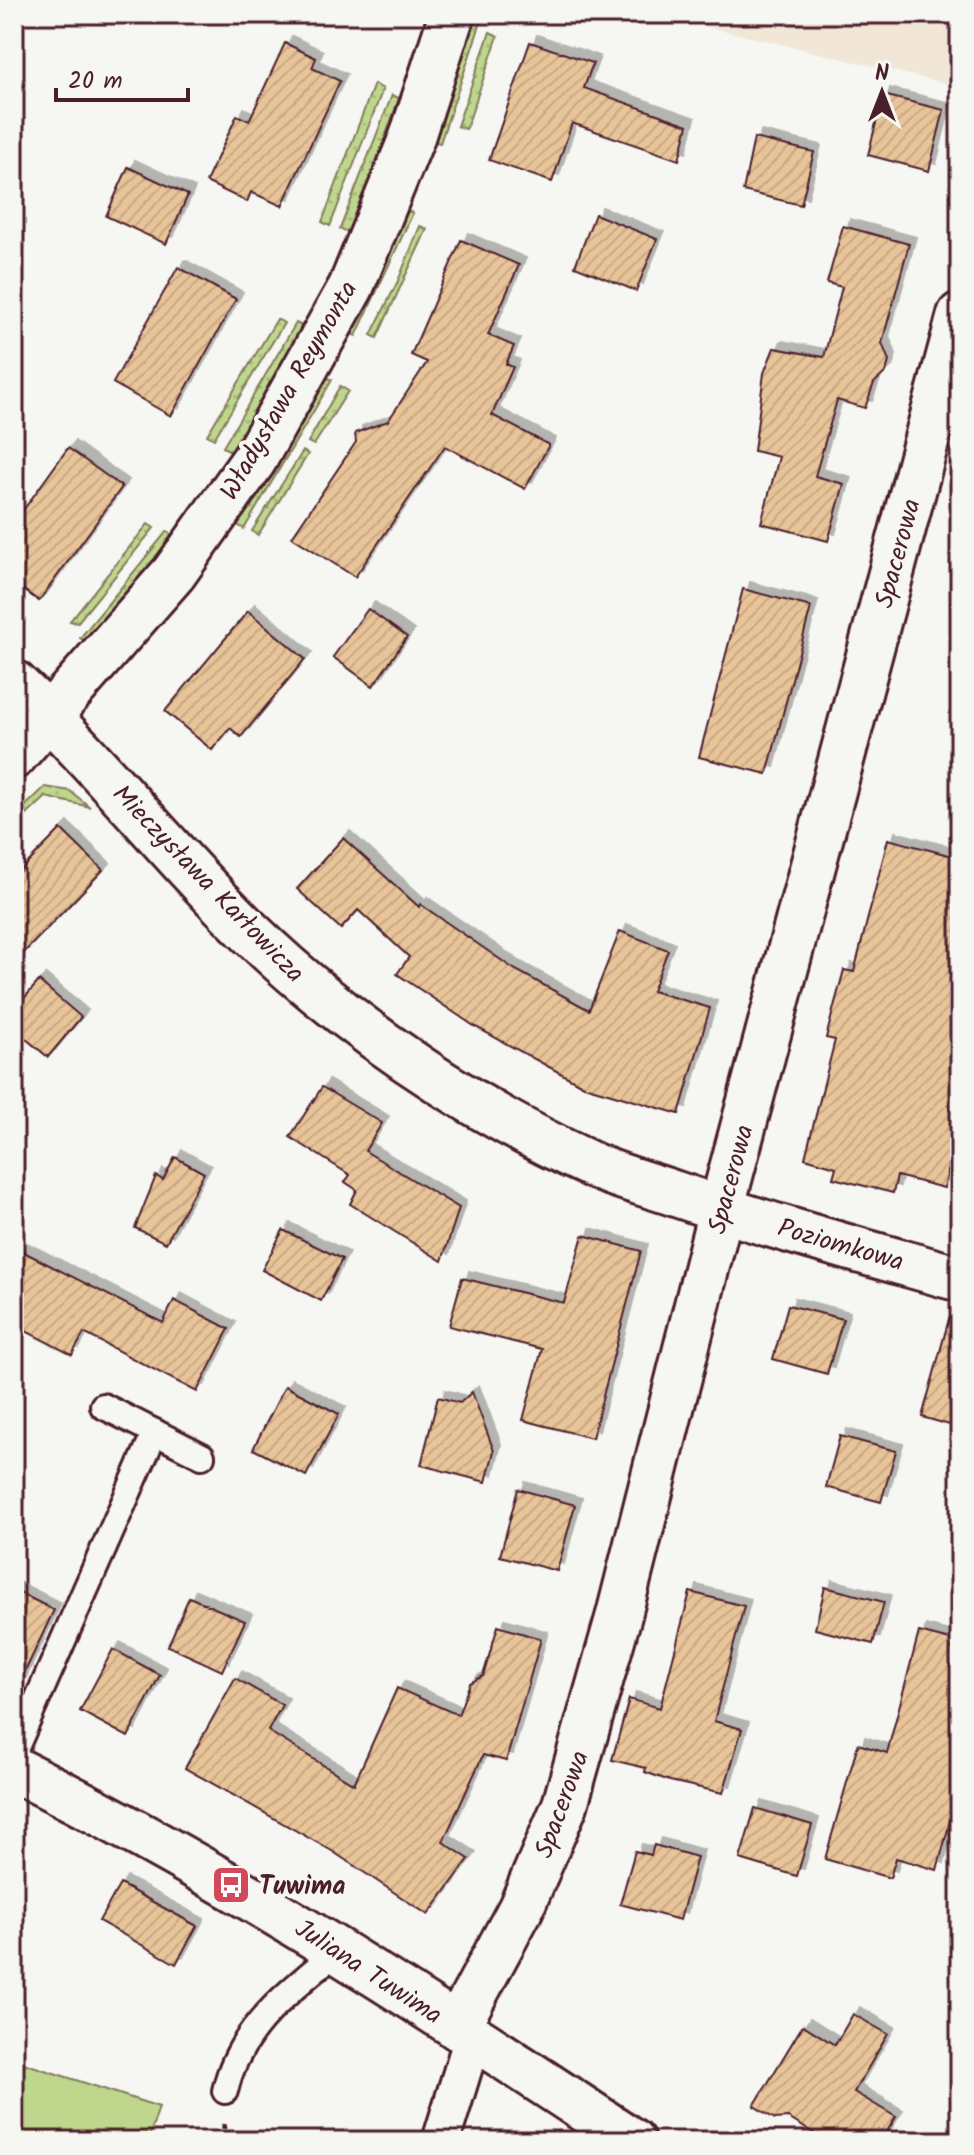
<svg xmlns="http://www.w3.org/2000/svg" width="974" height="2155" font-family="Kalam,sans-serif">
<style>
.built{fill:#f2e7d7}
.grass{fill:url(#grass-dots);stroke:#847b5c;stroke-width:2}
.pitch{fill:#bed78d;stroke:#847b5c;stroke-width:2}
.building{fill:url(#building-hatch);stroke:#4a1f2b;stroke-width:2;filter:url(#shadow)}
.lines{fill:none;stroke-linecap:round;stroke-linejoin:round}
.service-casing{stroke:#4a1f2b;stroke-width:30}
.pedestrian-casing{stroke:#4a1f2b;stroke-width:42}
.minor-casing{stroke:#4a1f2b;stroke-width:50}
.path{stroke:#4a1f2b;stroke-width:5;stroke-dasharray:6 6;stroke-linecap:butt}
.service{stroke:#f6f6f2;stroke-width:24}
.pedestrian{stroke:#f6f6f2;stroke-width:36}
.minor{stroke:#f6f6f2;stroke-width:44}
.labels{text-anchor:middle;stroke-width:8;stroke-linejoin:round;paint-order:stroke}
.street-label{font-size:26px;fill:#4a1f2b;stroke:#f6f6f2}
.poi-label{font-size:26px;font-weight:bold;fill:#4a1f2b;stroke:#f6f6f2;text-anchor:start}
</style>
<defs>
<pattern id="grass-dots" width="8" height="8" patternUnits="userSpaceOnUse" patternTransform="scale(2)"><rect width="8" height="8" fill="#bed78d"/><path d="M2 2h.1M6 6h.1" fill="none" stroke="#a5b87a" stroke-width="1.8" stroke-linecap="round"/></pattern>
<pattern id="building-hatch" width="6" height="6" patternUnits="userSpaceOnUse" patternTransform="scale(2)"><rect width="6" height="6" fill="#e8c499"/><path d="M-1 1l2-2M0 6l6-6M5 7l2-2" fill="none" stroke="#c8a884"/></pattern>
<filter id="shadow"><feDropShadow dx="7" dy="-7" stdDeviation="0" flood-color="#0004"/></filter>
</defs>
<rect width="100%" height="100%" fill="#f6f6f2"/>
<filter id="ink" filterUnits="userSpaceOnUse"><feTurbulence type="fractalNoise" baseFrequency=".0125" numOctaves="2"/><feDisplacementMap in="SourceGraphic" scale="16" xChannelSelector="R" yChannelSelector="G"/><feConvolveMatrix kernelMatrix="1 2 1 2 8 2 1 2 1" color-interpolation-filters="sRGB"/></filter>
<g filter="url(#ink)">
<path class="built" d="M654,14H960V87Z"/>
<g class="grass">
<path d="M468,17L481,22L440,143L427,139Z"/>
<path d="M490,32L498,36L466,129L457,126Z"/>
<path d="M374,84L383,89L330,226L322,222Z"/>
<path d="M392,95L399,98L351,233L340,229Z"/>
<path d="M403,209L413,213L356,336L345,331Z"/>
<path d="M420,226L427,229L377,338L371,335L398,281Z"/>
<path d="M277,319L284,323L214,439L207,435Z"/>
<path d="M296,323L307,329L234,453L223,447Z"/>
<path d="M324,376L332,380L244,529L233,522Z"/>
<path d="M340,386L348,391L314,445L308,442Z"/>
<path d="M303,451L308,454L258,535L252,531Z"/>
<path d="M148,524L154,528L77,623L70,621Z"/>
<path d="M167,531L178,539L92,646L80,638Z"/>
<path d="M45,787L70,791L90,807L46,797L14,827V817Z"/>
</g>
<path class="pitch" d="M14,2060L159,2107L148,2141H14Z"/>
<g class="building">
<path d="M530,42L593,63L584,88L688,125L679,160L572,123L552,182L489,160Z"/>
<path d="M285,43L316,58L312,68L340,81L282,206L251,192L247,202L206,182L237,115L249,121Z"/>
<path d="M883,95L944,110L929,171L868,155Z"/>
<path d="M754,138L814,152L801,205L743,191Z"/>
<path d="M128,167L188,195L166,244L106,216Z"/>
<path d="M595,214L657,239L636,291L575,266Z"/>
<path d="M843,226L909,244L882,343L889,361L886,372L874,383L865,408L837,400L815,476L844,484L828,541L761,523L779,457L754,451L764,373L774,348L824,357L842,287L827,283Z"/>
<path d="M461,240L519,265L488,335L514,346L506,364L513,367L492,415L549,445L525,489L445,446L355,577L292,537L356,442L355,433L388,421L427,362L411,355Z"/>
<path d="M178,267L236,299L171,416L113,383Z"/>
<path d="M68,448L122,487L39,601L14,583V523Z"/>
<path d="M743,589L811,607L767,774L699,757Z"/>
<path d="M368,609L407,637L373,686L333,657Z"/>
<path d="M248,611L305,659L241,737L230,728L212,750L165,711Z"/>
<path d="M61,829L103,870L14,963V877Z"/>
<path d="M343,838L419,907L420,904L514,969L589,1010L620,931L668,950L652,991L710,1008L679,1114L584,1086L474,1026L397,974L409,957L358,910L341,929L297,889Z"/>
<path d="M888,839L960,858V1145L955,1144L944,1188L897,1176L893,1193L833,1178L836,1167L805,1158L835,1040L826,1038L835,1003L844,970L854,972Z"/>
<path d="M39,981L81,1017L48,1057L14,1029V1010Z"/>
<path d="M322,1087L382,1123L365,1151L459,1208L442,1261L350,1204L357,1190L345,1182L350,1175L290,1137Z"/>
<path d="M175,1157L204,1173L166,1243L135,1228L156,1176L163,1180Z"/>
<path d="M283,1230L342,1259L321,1301L262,1270Z"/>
<path d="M583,1235L641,1251L592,1438L523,1420L542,1349L449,1326L462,1278L564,1303Z"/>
<path d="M14,1247L163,1323L174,1300L229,1329L197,1392L84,1333L72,1355L14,1325Z"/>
<path d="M788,1305L843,1319L827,1374L773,1359Z"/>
<path d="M949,1319L960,1321V1428L922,1417Z"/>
<path d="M285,1386L339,1414L306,1476L253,1449Z"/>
<path d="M472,1392L494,1451L486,1482L421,1465L438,1397L460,1403Z"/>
<path d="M840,1436L896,1451L881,1502L826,1487Z"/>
<path d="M518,1489L575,1505L557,1571L500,1556Z"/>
<path d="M825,1587L884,1602L873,1644L815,1629Z"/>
<path d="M14,1590L54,1610L14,1695Z"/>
<path d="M690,1592L744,1606L714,1721L742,1729L723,1793L670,1781L645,1772L646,1768L612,1760L629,1699L660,1708Z"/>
<path d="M189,1597L245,1621L222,1671L168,1646Z"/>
<path d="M498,1626L541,1639L506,1761L483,1755L443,1842L469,1859L428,1915L332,1851L185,1768L235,1678L282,1705L268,1731L354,1784L397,1688L458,1715L470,1683L483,1676Z"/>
<path d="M919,1632L954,1641L952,1649L960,1650V1809L954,1807L937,1870L896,1858L890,1878L825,1859L858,1744L887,1753Z"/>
<path d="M113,1649L160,1675L128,1737L80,1711Z"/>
<path d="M755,1808L812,1825L797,1876L740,1859Z"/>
<path d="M654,1845L697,1857L680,1920L620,1904L635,1851L651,1855Z"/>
<path d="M120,1884L197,1926L176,1964L99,1921Z"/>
<path d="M853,2014L888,2034L854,2092L896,2117L881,2141H827L788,2118L775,2119L754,2106L803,2025L835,2045Z"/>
</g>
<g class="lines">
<g class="service-casing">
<g id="service">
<path d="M103,1406L202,1456"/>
<path d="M14,1752L155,1432"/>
<path d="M225,2091C239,2027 291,1991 338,1950"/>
</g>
</g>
<g class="pedestrian-casing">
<path id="pedestrian" d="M441,2141L473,2037"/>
</g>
<g class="minor-casing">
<g id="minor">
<path d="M14,683C116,778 198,893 305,982C390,1054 489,1118 590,1164C617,1177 648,1184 676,1194C769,1226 865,1252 960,1279"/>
<path d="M14,756L174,573L254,460L351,287L412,137L452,14"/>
<path d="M14,1769C230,1876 431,2008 632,2141"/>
<path d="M457,2027L521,1908L565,1805L619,1615L721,1210L960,315"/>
</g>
</g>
<path class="path" d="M223,2141L224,2124"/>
<use href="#service" class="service"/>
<use href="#pedestrian" class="pedestrian"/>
<use href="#minor" class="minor"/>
</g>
</g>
<defs>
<g id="bus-square" transform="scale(2)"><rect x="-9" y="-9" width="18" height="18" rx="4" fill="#d1495b" stroke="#f6f6f2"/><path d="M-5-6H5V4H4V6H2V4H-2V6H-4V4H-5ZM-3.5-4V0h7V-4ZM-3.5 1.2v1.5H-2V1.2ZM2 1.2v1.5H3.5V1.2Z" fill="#fff"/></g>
</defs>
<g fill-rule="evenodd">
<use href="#bus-square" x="231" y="1885"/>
</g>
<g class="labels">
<g class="street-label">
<text transform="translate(288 390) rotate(-60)" y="9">Władysława Reymonta</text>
<text transform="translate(897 553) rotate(-75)" y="9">Spacerowa</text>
<text transform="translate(209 883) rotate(46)" y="9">Mieczysława Karłowicza</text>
<text transform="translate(730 1179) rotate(-75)" y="9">Spacerowa</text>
<text transform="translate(841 1244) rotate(16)" y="9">Poziomkowa</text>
<text transform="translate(561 1804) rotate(-70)" y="9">Spacerowa</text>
<text transform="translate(369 1971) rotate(33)" y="9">Juliana Tuwima</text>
</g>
<g class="poi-label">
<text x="259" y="1894">Tuwima</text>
</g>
</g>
<rect width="974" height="2155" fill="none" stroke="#f6f6f2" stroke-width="48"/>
<rect x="24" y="24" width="926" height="2107" fill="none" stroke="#4a1f2b" stroke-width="3" filter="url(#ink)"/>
<g transform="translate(882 92)" stroke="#f6f6f2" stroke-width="6" paint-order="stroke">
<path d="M0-6L14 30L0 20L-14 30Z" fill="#4a1f2b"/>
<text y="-12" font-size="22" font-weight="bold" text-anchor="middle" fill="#4a1f2b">N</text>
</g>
<path d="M56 88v12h132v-12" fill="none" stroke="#4a1f2b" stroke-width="4"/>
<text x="68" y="88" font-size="24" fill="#4a1f2b" stroke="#f6f6f2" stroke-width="6" paint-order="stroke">20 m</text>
</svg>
